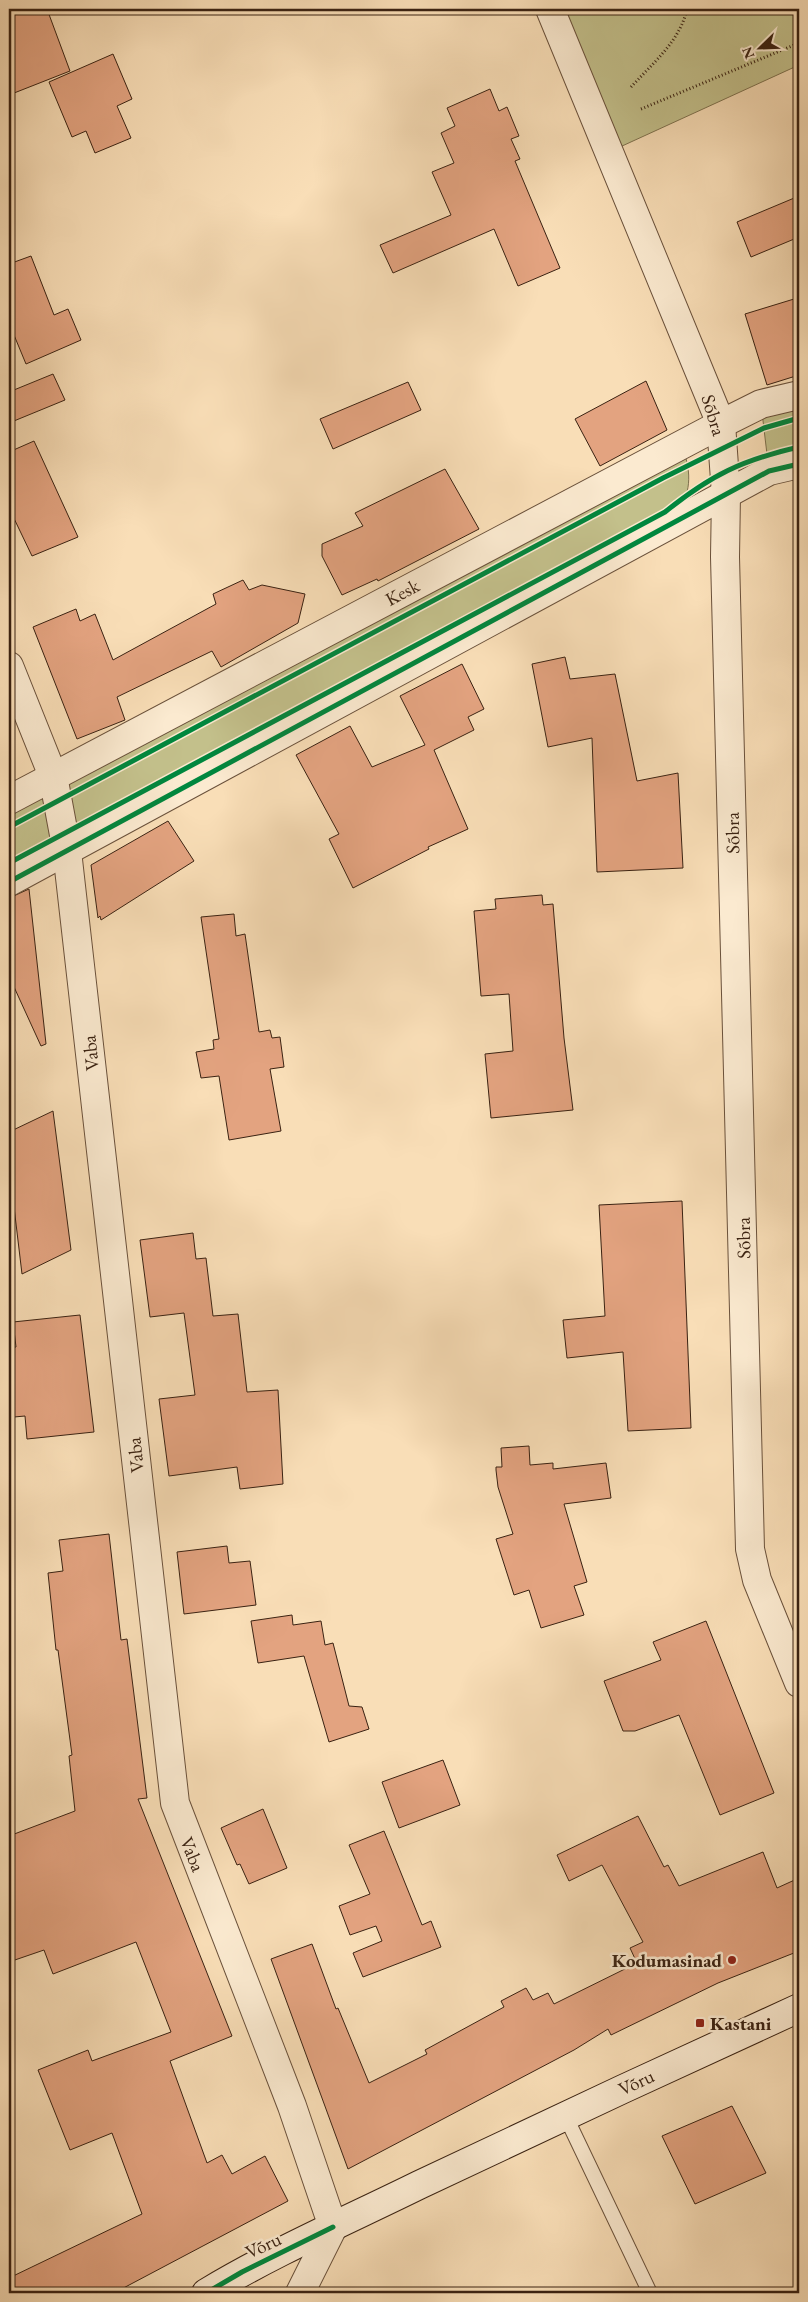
<svg xmlns="http://www.w3.org/2000/svg" width="808" height="2302" font-family="'EB Garamond',serif">
<style>
.green{fill:#c3c08b;stroke:#7e714e}
.building{fill:#e3a380;stroke:#3a2212}
.lines{fill:none;stroke-linecap:round;stroke-linejoin:round}
.service-casing{stroke:#6a513b;stroke-width:16}
.minor-casing{stroke:#6a513b;stroke-width:30}
.tertiary-casing{stroke:#6a513b;stroke-width:30}
.secondary-casing{stroke:#3a2212;stroke-width:30}
.path{stroke:#3a2212;stroke-width:3;stroke-dasharray:1 2.5;stroke-linecap:butt}
.service{stroke:#fbead0;stroke-width:14}
.minor{stroke:#fbead0;stroke-width:28}
.tertiary{stroke:#fbead0;stroke-width:28}
.secondary{stroke:#fbead0;stroke-width:28}
.cycleway-casing{stroke:#fbead0;stroke-width:8}
.cycleway{stroke:#00873e;stroke-width:5}
.poi-dot{fill:#8f2418;stroke:#fbead0;stroke-width:2}
.labels{text-anchor:middle;stroke-width:5;stroke-linejoin:round;paint-order:stroke}
.street-label{font-size:19px;fill:#3a2212;stroke:#fbead0}
.poi-label{font-size:19px;font-weight:bold;fill:#3a2212;stroke:#fbead0;text-anchor:end}
</style>
<rect width="100%" height="100%" fill="#f9deb7"/>
<filter id="stains"><feTurbulence type="fractalNoise" baseFrequency=".004" numOctaves="4"/><feColorMatrix values="0 0 0 0 .2 0 0 0 0 .09 0 0 0 0 .02 0 0 0 .5 -.17"/></filter>
<radialGradient id="worn" r=".72"><stop offset=".6" stop-color="#630" stop-opacity="0"/><stop offset="1" stop-color="#630" stop-opacity=".3"/></radialGradient>
<g class="green">
<path d="M550,9H799V65L609,152Z"/>
<path d="M799,395V464L769,471L761,404Z"/>
<path d="M682,445C693,478 690,489 677,520L9,882V800Z"/>
</g>
<g class="building">
<path d="M9,9H47L70,71L9,95Z"/>
<path d="M113,54L132,99L117,106L131,138L95,153L86,131L72,137L49,82Z"/>
<path d="M490,89L499,111L507,107L519,136L511,139L520,159L515,161L560,268L518,286L494,229L393,273L380,245L451,215L432,172L454,163L441,133L455,126L447,108Z"/>
<path d="M799,196V237L751,257L737,222Z"/>
<path d="M31,256L54,315L68,309L81,340L26,364L9,323V264Z"/>
<path d="M794,299L799,317V375L767,385L745,314Z"/>
<path d="M53,374L65,400L9,423V392Z"/>
<path d="M646,381L667,430L600,466L575,419Z"/>
<path d="M408,382L421,410L333,449L320,419Z"/>
<path d="M34,441L78,537L32,556L9,508V452Z"/>
<path d="M445,469L479,529L378,581L377,579L342,595L322,556V544L363,526L355,513Z"/>
<path d="M243,580L249,590L262,585L305,594L298,623L221,667L212,651L117,697L125,720L77,739L33,627L76,609L80,621L95,614L113,660L216,604L213,594Z"/>
<path d="M565,657L570,679L615,674L637,781L678,773L683,868L597,872L592,738L548,747L532,664Z"/>
<path d="M462,664L484,709L468,717L474,730L434,750L468,829L428,847L429,849L353,888L329,839L339,834L296,755L350,726L372,767L425,745L400,696Z"/>
<path d="M168,821L194,861L101,920L100,916L98,918L91,865Z"/>
<path d="M29,889L46,1044L41,1046L9,976V898Z"/>
<path d="M542,895L543,905L553,904L564,1038L573,1110L491,1118L485,1054L513,1051L509,994L481,996L474,911L496,909L495,899Z"/>
<path d="M234,914L236,936L245,934L259,1032L270,1030L272,1038L280,1037L284,1067L270,1069L281,1131L229,1140L219,1076L201,1078L196,1052L214,1049L213,1040L219,1039L201,917Z"/>
<path d="M53,1111L71,1250L22,1274L9,1165V1132Z"/>
<path d="M682,1201L691,1428L628,1431L623,1352L567,1358L563,1320L605,1316L599,1205Z"/>
<path d="M193,1233L196,1259L206,1258L213,1316L238,1314L247,1392L278,1390L283,1484L240,1489L237,1467L169,1476L159,1399L195,1395L184,1313L150,1317L140,1240Z"/>
<path d="M80,1315L94,1432L27,1439L25,1416L14,1417L9,1376V1348L16,1347L13,1322Z"/>
<path d="M529,1446L530,1465L553,1463V1469L606,1463L611,1498L564,1504L587,1582L574,1586L584,1615L541,1628L529,1590L514,1595L496,1539L513,1534L498,1487L496,1470V1467H502L501,1448Z"/>
<path d="M109,1534L121,1640L127,1639L147,1798L138,1799L232,2036L170,2061L207,2163L222,2155L232,2174L265,2156L288,2201L114,2293H9V2278L142,2214L112,2133L70,2150L38,2070L88,2050L92,2061L171,2032L136,1942L53,1974L44,1950L9,1962V1836L75,1811L69,1756L72,1755L58,1650H56L48,1573L63,1571L59,1540Z"/>
<path d="M227,1546L229,1563L250,1561L256,1605L184,1614L177,1552Z"/>
<path d="M292,1615L293,1625L321,1621L325,1645L333,1643L349,1706L362,1707L369,1729L329,1742L304,1656L258,1663L251,1621Z"/>
<path d="M706,1621L774,1793L720,1815L679,1715L635,1731H623L604,1681L661,1660L653,1642Z"/>
<path d="M443,1760L460,1805L399,1828L382,1782Z"/>
<path d="M263,1809L287,1868L249,1884L240,1864L237,1865L221,1828Z"/>
<path d="M638,1816L664,1867L668,1865L679,1886L763,1852L777,1888L799,1878V1951L718,1983L611,2035L608,2029L574,2050L348,2169L271,1959L312,1944L336,2009L338,2008L369,2083L427,2054L425,2050L504,2007L501,2001L526,1988L533,2000L548,1993L554,2004L637,1963L630,1948L643,1942L602,1865L569,1881L557,1855Z"/>
<path d="M384,1831L422,1925L431,1921L441,1947L363,1977L353,1953L382,1941L376,1926L350,1935L339,1906L370,1894L349,1845Z"/>
<path d="M732,2106L766,2173L695,2204L662,2136Z"/>
</g>
<g class="lines">
<g class="service-casing">
<path id="service" d="M565,2115L650,2293"/>
</g>
<g class="minor-casing">
<g id="minor">
<path d="M9,666L53,776L67,851L175,1803L292,2106L333,2227L300,2293"/>
<path d="M9,800L721,424L761,404L799,395"/>
<path d="M9,882L769,471L799,464"/>
</g>
</g>
<g class="tertiary-casing">
<path id="tertiary" d="M550,9L721,424L726,494L725,557L750,1549L757,1580L799,1683"/>
</g>
<g class="secondary-casing">
<path id="secondary" d="M206,2293C274,2252 348,2220 419,2185C545,2125 672,2066 799,2008"/>
</g>
<g class="path">
<path d="M631,87C653,63 680,41 687,9"/>
<path d="M641,109L799,43"/>
</g>
<use href="#service" class="service"/>
<use href="#minor" class="minor"/>
<use href="#tertiary" class="tertiary"/>
<use href="#secondary" class="secondary"/>
<g class="cycleway-casing">
<g id="cycleway">
<path d="M9,827L663,478L764,428L799,418"/>
<path d="M9,863L665,512C711,475 742,460 799,447"/>
<path d="M9,882L769,471L799,464"/>
<path d="M206,2293L242,2272L333,2227"/>
</g>
</g>
<use href="#cycleway" class="cycleway"/>
</g>
<g class="poi-dot">
<circle cx="732" cy="1960" r="5"/>
<rect x="695" y="2018" width="10" height="10" rx="2.5"/>
</g>
<g class="labels">
<g class="street-label">
<text transform="translate(714 415) rotate(73)" y="7">Sõbra</text>
<text transform="translate(402 592) rotate(-28)" y="7">Kesk</text>
<text transform="translate(732 833) rotate(-91)" y="7">Sõbra</text>
<text transform="translate(90 1053) rotate(-96)" y="7">Vaba</text>
<text transform="translate(743 1238) rotate(-91)" y="7">Sõbra</text>
<text transform="translate(135 1455) rotate(-96)" y="7">Vaba</text>
<text transform="translate(193 1854) rotate(68)" y="7">Vaba</text>
<text transform="translate(636 2082) rotate(-25)" y="7">Võru</text>
<text transform="translate(263 2245) rotate(-25)" y="7">Võru</text>
</g>
<g class="poi-label">
<text x="722" y="1967">Kodumasinad</text>
<text x="710" y="2030" text-anchor="start">Kastani</text>
</g>
</g>
<rect width="808" height="2302" fill="none" stroke="#f9deb7" stroke-width="30"/>
<rect x="10" y="10" width="788" height="2282" fill="none" stroke="#3a2212" stroke-width="2.5"/>
<rect x="15" y="15" width="778" height="2272" fill="none" stroke="#3a2212"/>
<g transform="translate(760 48) rotate(247)" stroke="#fbead0" stroke-width="4" paint-order="stroke">
<path d="M0-4L9 19L0 12L-9 19Z" fill="#3a2212"/>
<text y="-8" font-size="14" font-weight="bold" text-anchor="middle" fill="#3a2212">N</text>
</g>
<rect width="100%" height="100%" filter="url(#stains)"/>
<rect width="100%" height="100%" fill="url(#worn)"/>
</svg>
